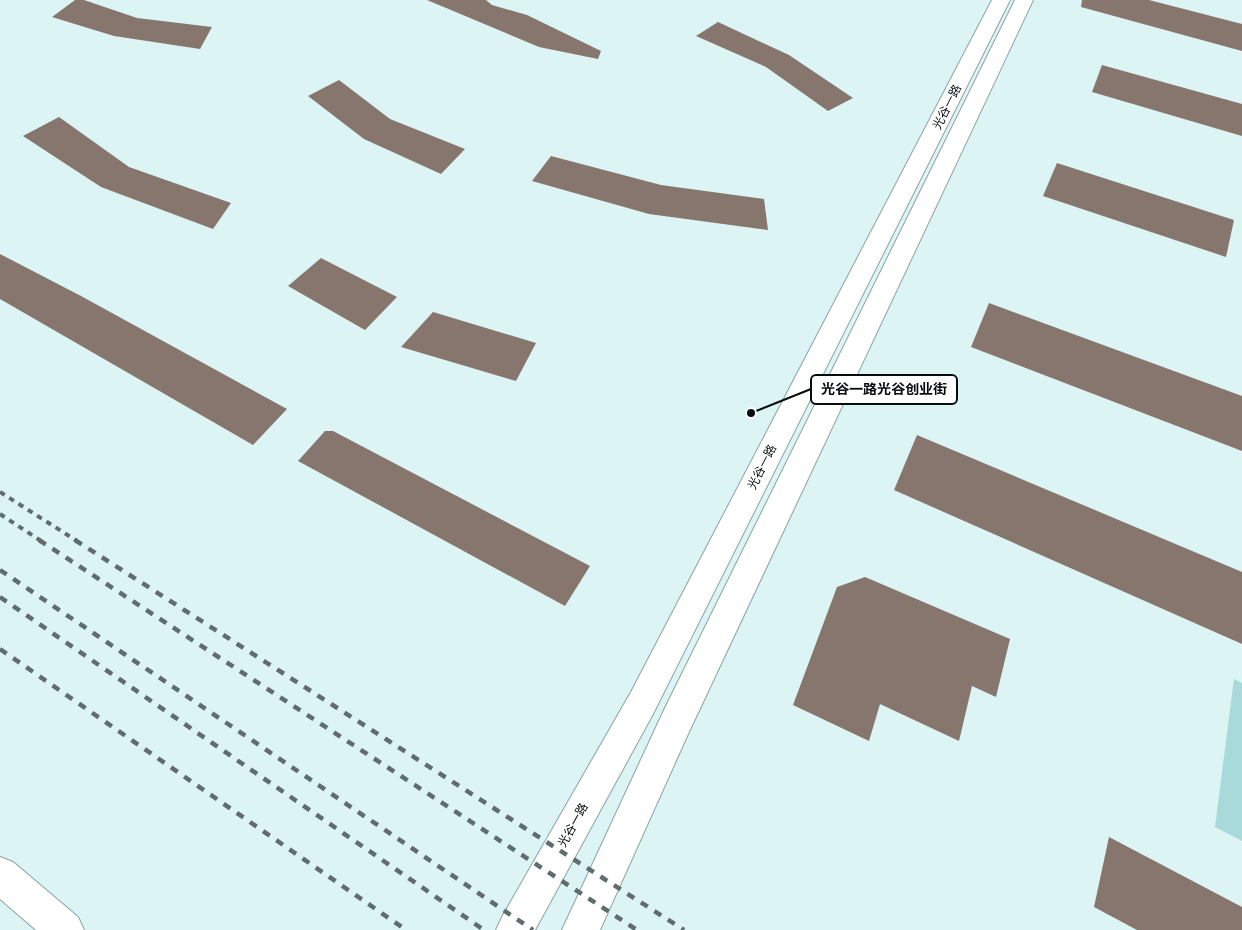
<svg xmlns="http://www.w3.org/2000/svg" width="1242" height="930" font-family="Roboto,'Noto Sans SC',sans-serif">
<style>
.green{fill:#a8d9db}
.building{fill:#86766d}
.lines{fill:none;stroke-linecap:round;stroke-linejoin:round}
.minor-casing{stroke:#8ca2a3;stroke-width:2}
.major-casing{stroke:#8ca2a3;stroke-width:2}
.minor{fill:#fff;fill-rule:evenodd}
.major{fill:#fff;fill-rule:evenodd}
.rail-far1{stroke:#5f6d6d;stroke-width:4;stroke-dasharray:5.5 5.5;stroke-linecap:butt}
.rail{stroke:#5f6d6d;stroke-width:4.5;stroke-dasharray:8 8;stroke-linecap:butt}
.labels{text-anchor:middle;stroke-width:4;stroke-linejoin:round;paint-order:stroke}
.street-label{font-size:12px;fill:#060d0d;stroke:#fff}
.leader{fill:none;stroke:#060d0d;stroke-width:2}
.callout-dot{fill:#060d0d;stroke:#fff;stroke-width:2}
.callout{fill:#fff;stroke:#060d0d;stroke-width:2}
.callout-label{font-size:14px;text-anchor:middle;font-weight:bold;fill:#060d0d}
</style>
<rect width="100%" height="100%" fill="#ddf4f5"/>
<path class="green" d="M1234,679L1242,683V841L1215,827Z"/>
<g class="building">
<path d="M75,0H84L137,18L212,27L200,49L114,36L52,17Z"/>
<path d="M427,0H486L492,5L527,15L601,51L598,59L539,47Z"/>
<path d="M1082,0H1149L1242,24V51L1081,7Z"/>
<path d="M718,22L789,55L853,98L828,111L766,67L696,36Z"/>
<path d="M1102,65L1242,104V136L1092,92Z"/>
<path d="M339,80L390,119L465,149L441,174L364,139L308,96Z"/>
<path d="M59,117L129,167L231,203L213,229L101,187L23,136Z"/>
<path d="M551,156L661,185L764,199L768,230L649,214L532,181Z"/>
<path d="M1057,163L1234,220L1226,257L1043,196Z"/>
<path d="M0,254L81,296L287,409L253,445L0,299Z"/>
<path d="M321,258L397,297L365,330L288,286Z"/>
<path d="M989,303L1242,396V451L971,347Z"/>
<path d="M433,312L536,343L516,381L401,347Z"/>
<path d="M325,431H333L590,566L565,606L298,461Z"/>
<path d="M917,435L1242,572V644L894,490Z"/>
<path d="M865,577L1010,639L996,697L972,686L959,741L880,704L869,741L793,705L837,587Z"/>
<path d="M1109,837L1242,907V930H1137L1094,907Z"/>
</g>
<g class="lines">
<g class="minor-casing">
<path id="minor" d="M0,857L13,862L78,917L84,930H36L0,899Z"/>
</g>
<g class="major-casing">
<g id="major">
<path d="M992,0H1010L653,714L535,930H496L502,917L631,692Z"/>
<path d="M1015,0H1033L688,734L600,930H562L664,710Z"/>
</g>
</g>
<use href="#minor" class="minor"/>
<use href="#major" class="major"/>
<g class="rail-far1">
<path d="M0,492L77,541"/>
<path d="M0,514L41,541"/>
</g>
<g class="rail">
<path d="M39,540L637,930"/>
<path d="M75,540L684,930"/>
<path d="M0,570L533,930"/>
<path d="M0,597L484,930"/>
<path d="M0,649L406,930"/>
</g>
</g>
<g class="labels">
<g class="street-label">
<text transform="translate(947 107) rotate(-63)" y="4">光谷一路</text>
<text transform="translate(762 467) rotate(-63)" y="4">光谷一路</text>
<text transform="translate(573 825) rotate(-61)" y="4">光谷一路</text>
</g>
</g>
<path class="leader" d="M751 413L811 389"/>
<circle class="callout-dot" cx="751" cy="413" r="5"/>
<rect class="callout" x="811" y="375" width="146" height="29" rx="5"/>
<g class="callout-label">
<text x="884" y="394">光谷一路光谷创业街</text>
</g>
</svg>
